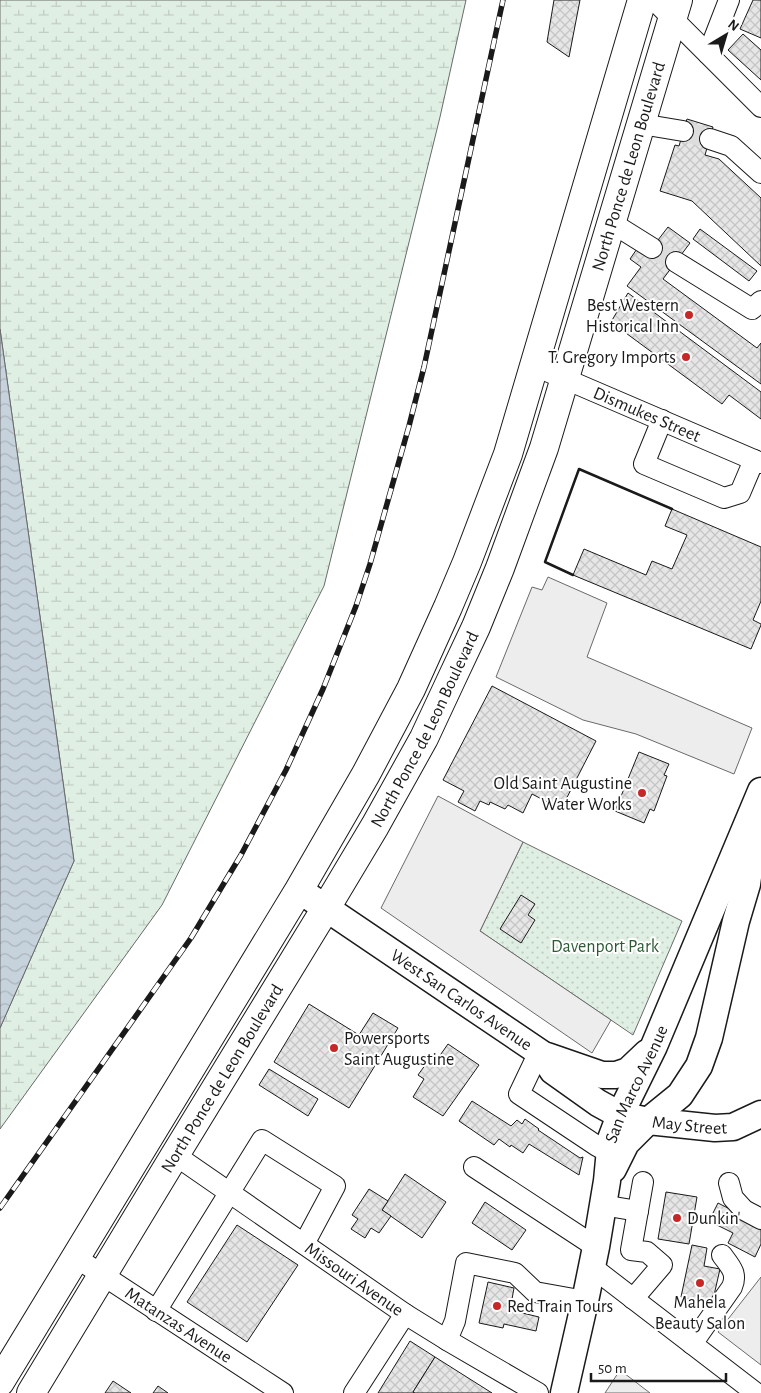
<svg xmlns="http://www.w3.org/2000/svg" width="761" height="1393" font-family="'Alegreya Sans',sans-serif">
<style>
.green{fill:url(#green-dots);stroke:#6a6a6a}
.wetland{fill:url(#wetland-marsh);stroke:#6a6a6a}
.parking{fill:#ededed;stroke:#6a6a6a}
.water{fill:url(#water-waves);stroke:#6a6a6a}
.building{fill:url(#building-cross-hatch);stroke:#1a1a1a}
.lines{fill:none;stroke-linecap:round;stroke-linejoin:round}
.minor-tunnel{stroke:#ddd;stroke-width:20;stroke-dasharray:20 10;stroke-linecap:butt}
.minor-casing{stroke:#1a1a1a;stroke-width:22}
.major-casing{stroke:#1a1a1a;stroke-width:29}
.highway-casing{stroke:#1a1a1a;stroke-width:30}
.minor{stroke:#fff;stroke-width:20}
.major{stroke:#fff;stroke-width:26}
.highway{stroke:#fff;stroke-width:28}
.rail-casing{stroke:#1a1a1a;stroke-width:5.5}
.rail{stroke:#fff;stroke-width:4;stroke-dasharray:11;stroke-linecap:butt}
.wall{stroke:#1a1a1a;stroke-width:2.5}
.poi-dot{fill:#c62828;stroke:#fff;stroke-width:2}
.labels{text-anchor:middle;stroke-width:4;stroke-linejoin:round;paint-order:stroke}
.street-label{font-size:18px;fill:#1a1a1a;stroke:#fff}
.poi-label{font-size:18px;fill:#1a1a1a;stroke:#fff;text-anchor:end}
.park-label{font-size:18px;fill:#2b5a34;stroke:#fff}
</style>
<defs>
<pattern id="green-dots" width="8" height="8" patternUnits="userSpaceOnUse" patternTransform="scale(1.25)"><rect width="8" height="8" fill="#e0efe3"/><path d="M2 2h.1M6 6h.1" fill="none" stroke="#c0ccc2" stroke-width="1.8" stroke-linecap="round"/></pattern>
<pattern id="wetland-marsh" width="20" height="14" patternUnits="userSpaceOnUse" patternTransform="scale(1.25)"><rect width="20" height="14" fill="#e0efe3"/><path d="M1 5h8M5 5V1M11 12h8M15 12V8" fill="none" stroke="#c0ccc2"/></pattern>
<pattern id="water-waves" width="16" height="10" patternUnits="userSpaceOnUse" patternTransform="scale(1.25)"><rect width="16" height="10" fill="#c6d2dc"/><path d="M0 5q4-4 8 0t8 0" fill="none" stroke="#aab4bc"/></pattern>
<pattern id="building-cross-hatch" width="8" height="8" patternUnits="userSpaceOnUse" patternTransform="scale(1.25)"><rect width="8" height="8" fill="#e6e6e6"/><path d="M0 0l8 8M0 8l8-8" fill="none" stroke="#c5c5c5"/></pattern>
</defs>
<rect width="100%" height="100%" fill="#fff"/>
<path class="green" d="M523,842L682,921L633,1035L480,931Z"/>
<path class="wetland" d="M0,0H466L440,117L324,586L162,905L0,1129V1028L74,861L0,329Z"/>
<g class="parking">
<path d="M548,577L607,603L587,657L752,728L734,774L636,734L583,720L496,677L532,587L542,590Z"/>
<path d="M438,796L523,842L480,931L611,1020L592,1053L381,908Z"/>
<path d="M761,1277V1365L718,1332Z"/>
<path d="M620,1370L650,1393H605Z"/>
</g>
<path class="water" d="M0,329L74,861L0,1028Z"/>
<g class="building">
<path d="M554,0H580L569,57L547,42Z"/>
<path d="M753,0H761V38L740,29Z"/>
<path d="M743,34L761,50V80L728,50Z"/>
<path d="M687,119L713,127L705,155L719,159L761,198V266L692,201L660,191L675,145L679,146Z"/>
<path d="M668,227L690,243L663,279L757,348L761,343V384L627,286L641,267L630,259L639,246L648,253Z"/>
<path d="M700,229L757,271L749,281L693,239Z"/>
<path d="M628,293L761,392V419L729,395L722,404L611,322Z"/>
<path d="M672,509L761,547V601L753,620L761,624V625L751,649L573,575L584,549L646,575L652,561L672,569L687,535L665,526Z"/>
<path d="M492,686L596,741L561,809L532,794L523,813L508,805L505,809L490,802L489,805L480,801L475,811L458,802L464,791L443,780Z"/>
<path d="M639,752L669,764L664,775L667,776L654,811L650,809L644,823L615,811Z"/>
<path d="M521,895L535,904L528,915L535,920L521,943L500,929Z"/>
<path d="M309,1004L359,1035L373,1013L398,1028L349,1108L274,1062Z"/>
<path d="M448,1044L479,1065L443,1116L413,1097L424,1079L418,1075L431,1057L436,1061Z"/>
<path d="M269,1069L318,1099L308,1116L259,1085Z"/>
<path d="M472,1101L511,1126L517,1120L522,1124L525,1119L539,1129L538,1130L580,1158L583,1157L579,1175L529,1144L523,1153L511,1145L510,1147L499,1139L494,1145L459,1121Z"/>
<path d="M405,1174L446,1202L422,1238L382,1210Z"/>
<path d="M369,1189L388,1201L382,1210L391,1216L379,1233L371,1228L365,1238L351,1229L358,1219L352,1215Z"/>
<path d="M666,1192L697,1197L689,1244L658,1239Z"/>
<path d="M485,1202L526,1230L512,1250L472,1223Z"/>
<path d="M718,1203L761,1225V1244L755,1257L728,1243L733,1233L709,1221Z"/>
<path d="M237,1225L298,1265L247,1342L187,1302Z"/>
<path d="M692,1245L707,1248L704,1266L720,1269L712,1304L681,1297Z"/>
<path d="M488,1282L514,1288L510,1310L539,1317L536,1331L504,1324L503,1328L479,1323Z"/>
<path d="M410,1341L435,1357L413,1392L415,1393H378Z"/>
<path d="M435,1357L492,1393H415L413,1392Z"/>
<path d="M113,1381L131,1393H105Z"/>
<path d="M158,1386L168,1393H153Z"/>
</g>
<g class="lines">
<g class="minor-tunnel">
<path d="M683,131L710,139"/>
<path d="M652,248L676,262"/>
</g>
<g class="minor-casing">
<g id="minor">
<path d="M654,0L761,107"/>
<path d="M708,54L729,0"/>
<path d="M641,124L683,131"/>
<path d="M710,139L731,146L761,173"/>
<path d="M612,223L652,248"/>
<path d="M676,262L752,309L761,301"/>
<path id="s1" d="M535,366L761,463"/>
<path d="M662,420L644,464L724,498L740,493L754,460"/>
<path d="M539,1052L519,1094L597,1146L610,1153"/>
<path id="s2" d="M175,1155L405,1314L447,1340L538,1393"/>
<path d="M474,1167L596,1247"/>
<path d="M729,1183L733,1198L744,1210L761,1219"/>
<path d="M602,1205L638,1211"/>
<path id="s3" d="M75,1257L283,1393"/>
<path d="M592,1267L756,1393"/>
<path d="M633,1299L662,1265L647,1252L631,1250L643,1182"/>
<path d="M156,1311L262,1140L335,1186L304,1244"/>
<path d="M447,1340L455,1321L466,1263L515,1273L535,1292L585,1301"/>
<path d="M692,1344L732,1287C738,1273 730,1266 722,1255"/>
<path d="M354,1393L405,1314"/>
</g>
</g>
<g class="major-casing">
<g id="major">
<path id="s4" d="M299,890L326,908L542,1054L553,1071L598,1103L620,1115L648,1121L715,1128L733,1127L761,1114"/>
<path d="M547,1056L602,1075H616L628,1071L647,1053"/>
<path d="M613,1169L626,1143L648,1121L680,1095L699,1066L709,1038L736,921L747,884L754,836L753,830"/>
<path id="s5" d="M564,1393L585,1301L596,1247L607,1181L611,1139L620,1115L654,1046L761,791"/>
</g>
</g>
<g class="highway-casing">
<g id="highway">
<path d="M0,1382L299,890L366,774L411,689L448,607L467,562L508,454L642,0"/>
<path id="s6" d="M31,1393L175,1155L326,908L375,826L424,738L452,678L476,627L500,568L544,448L678,0"/>
</g>
</g>
<use href="#minor" class="minor"/>
<use href="#major" class="major"/>
<use href="#highway" class="highway"/>
<g class="rail-casing">
<path id="rail" d="M0,1208L191,938L241,855L286,770L323,689L356,606L370,564L409,426L424,367L503,0"/>
</g>
<use href="#rail" class="rail"/>
<path class="wall" d="M573,575L545,562L579,469L672,509"/>
</g>
<g class="poi-dot">
<circle cx="689" cy="315" r="5"/>
<circle cx="686" cy="357" r="5"/>
<circle cx="642" cy="793" r="5"/>
<circle cx="334" cy="1048" r="5"/>
<circle cx="677" cy="1218" r="5"/>
<circle cx="700" cy="1283" r="5"/>
<circle cx="497" cy="1306" r="5"/>
</g>
<g class="labels">
<g class="street-label">
<text dy="6" stroke="none"><textPath href="#s6" startOffset="1372">North Ponce de Leon Boulevard</textPath></text>
<text dy="6" stroke="none"><textPath href="#s1" startOffset="122">Dismukes Street</textPath></text>
<text dy="6" stroke="none"><textPath href="#s6" startOffset="772">North Ponce de Leon Boulevard</textPath></text>
<text dy="6" stroke="none"><textPath href="#s4" startOffset="196">West San Carlos Avenue</textPath></text>
<text dy="6" stroke="none"><textPath href="#s6" startOffset="368">North Ponce de Leon Boulevard</textPath></text>
<text dy="6" stroke="none"><textPath href="#s5" startOffset="319">San Marco Avenue</textPath></text>
<text dy="6" stroke="none"><textPath href="#s4" startOffset="464">May Street</textPath></text>
<text dy="6" stroke="none"><textPath href="#s2" startOffset="218">Missouri Avenue</textPath></text>
<text dy="6" stroke="none"><textPath href="#s3" startOffset="124">Matanzas Avenue</textPath></text>
</g>
<g class="poi-label">
<text x="679" y="311">Best Western<tspan x="679" dy="21">Historical Inn</tspan></text>
<text x="676" y="363">T. Gregory Imports</text>
<text x="632" y="789">Old Saint Augustine<tspan x="632" dy="21">Water Works</tspan></text>
<text x="344" y="1044" text-anchor="start">Powersports<tspan x="344" dy="21">Saint Augustine</tspan></text>
<text x="687" y="1224" text-anchor="start">Dunkin'</text>
<text x="700" y="1308" text-anchor="middle">Mahela<tspan x="700" dy="21">Beauty Salon</tspan></text>
<text x="507" y="1312" text-anchor="start">Red Train Tours</text>
</g>
<g class="park-label">
<text x="605" y="952">Davenport Park</text>
</g>
</g>
<g transform="translate(726 35) rotate(38)" stroke="#ffffff" stroke-width="4" paint-order="stroke">
<path d="M0-4L9 19L0 12L-9 19Z" fill="#1a1a1a"/>
<text y="-8" font-size="14" font-weight="bold" text-anchor="middle" fill="#1a1a1a">N</text>
</g>
<path d="M591 1373v8h135v-8" fill="none" stroke="#1a1a1a" stroke-width="2.5"/>
<text x="598" y="1373" font-size="15" fill="#1a1a1a" stroke="#ffffff" stroke-width="4" paint-order="stroke">50 m</text>
</svg>
